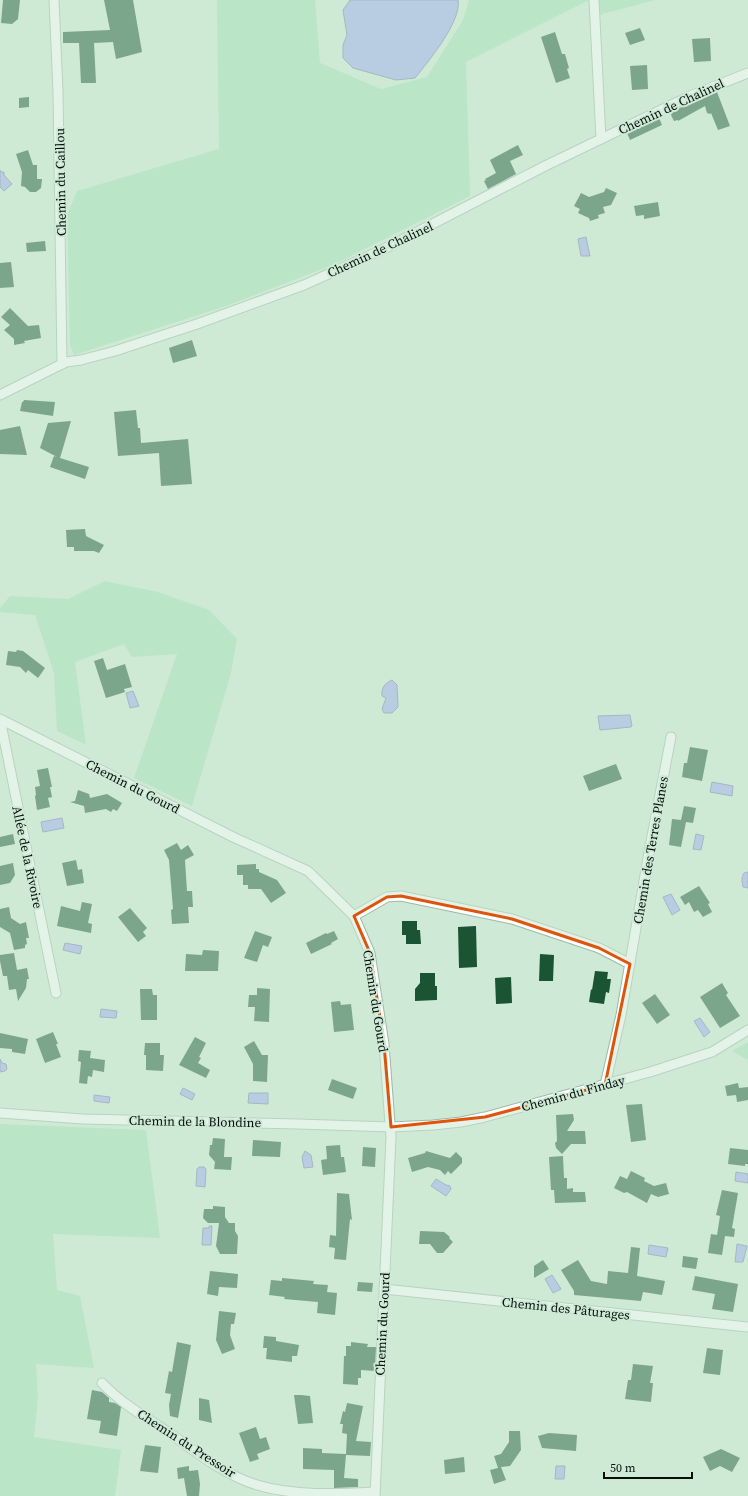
<svg xmlns="http://www.w3.org/2000/svg" width="748" height="1496" font-family="'Source Serif 4',serif">
<style>
.green{fill:#a4e0b7}
.water{fill:#9faaf1;stroke:#717cab}
.building{fill:#1a5432}
.lines{fill:none;stroke-linecap:round;stroke-linejoin:round}
.street-casing{stroke:#9eb8a6;stroke-width:11}
.street{stroke:#fff;stroke-width:9}
.marked{fill:none;stroke:#dd550c;stroke-width:3;stroke-linejoin:round}
.labels{text-anchor:middle;stroke-width:4;stroke-linejoin:round;paint-order:stroke}
.street-label{font-size:13px;fill:#060f09;stroke:#ceead6}
</style>
<rect width="100%" height="100%" fill="#ceead6"/>
<g class="green">
<path d="M217,0H315L320,63L381,89L427,77L463,20L469,0H589L466,62L470,196L333,265L223,307L74,355L70,345L67,215L77,191L219,149Z"/>
<path d="M594,0H655L595,16Z"/>
<path d="M105,581L158,592L209,610L237,639L231,673L192,806L134,778L177,654L132,657L124,644L75,662L86,745L57,731L54,673L35,615L0,612V608L10,596L68,599Z"/>
<path d="M748,1042V1060L732,1051Z"/>
<path d="M0,1124L146,1130L160,1238L53,1234L57,1290L80,1296L94,1368L36,1364L38,1398L34,1437L121,1450L115,1496H0Z"/>
</g>
<g class="water">
<path d="M350,0H458C462,21 428,62 415,78L396,80L353,68L343,58V45L347,35L343,10Z"/>
<path d="M0,170L1,172H4V175L12,184L4,191L0,187Z"/>
<path d="M586,237L590,256H581L578,239Z"/>
<path d="M392,680L397,685L398,707L392,713H384L382,709L386,698L382,696C381,688 385,683 392,680Z"/>
<path d="M133,691L139,706L130,708L126,693Z"/>
<path d="M630,715L632,726L631,727L600,730L598,716Z"/>
<path d="M712,782L733,786L732,796L710,792Z"/>
<path d="M62,818L64,828L43,832L41,822Z"/>
<path d="M696,834L704,836L701,850L693,849Z"/>
<path d="M748,872V888L743,887C742,882 741,878 744,873Z"/>
<path d="M671,894L680,910L672,915L663,897Z"/>
<path d="M65,943L82,946L80,954L63,950Z"/>
<path d="M101,1009L117,1011L116,1018L100,1017Z"/>
<path d="M700,1018L710,1032L704,1037L694,1021Z"/>
<path d="M0,1059L2,1063L6,1064L7,1069L5,1071L0,1072Z"/>
<path d="M183,1088L195,1094L192,1100L180,1094Z"/>
<path d="M249,1093H268V1104L248,1103Z"/>
<path d="M94,1095L110,1097L109,1103L94,1101Z"/>
<path d="M305,1151L311,1155L313,1167L304,1168L302,1157Z"/>
<path d="M199,1167H204L206,1169L205,1187L196,1186L197,1169Z"/>
<path d="M736,1172L748,1174V1183L735,1181Z"/>
<path d="M436,1179L446,1185L450,1186L451,1189L446,1196L431,1186Z"/>
<path d="M209,1226H212L211,1245H202L203,1228H209Z"/>
<path d="M737,1244L747,1246L743,1262H735Z"/>
<path d="M649,1245L668,1248L666,1257L648,1254Z"/>
<path d="M552,1275L561,1289L553,1293L545,1279Z"/>
<path d="M556,1466H565L564,1479H555Z"/>
</g>
<g class="building">
<path d="M3,0H20L18,19L12,24L1,23Z"/>
<path d="M104,0H133L142,52L116,59L113,42L94,43L96,83H81L79,43H63V32L110,30Z"/>
<path d="M640,28L645,40L630,45L625,33Z"/>
<path d="M555,32L562,54H565L569,68L567,69L570,78L556,83L541,37Z"/>
<path d="M710,38L711,61L694,62L692,39Z"/>
<path d="M647,65L648,89L632,90L630,66Z"/>
<path d="M717,92L730,126L718,130L711,113L710,114L707,113L705,106L678,121V120L674,121L671,115L673,111Z"/>
<path d="M29,97V107L19,108V98Z"/>
<path d="M659,118L662,125L630,140L627,133Z"/>
<path d="M518,145L523,155L510,161L516,174L488,189L484,181L486,180L485,179L496,173L490,160Z"/>
<path d="M28,150L33,165H37V179H42L41,188L36,192H30L25,187L21,186L22,172L16,154Z"/>
<path d="M606,188L617,193L611,205L603,207L605,213L598,215L599,218L590,221L589,218L578,213L580,209L574,206L581,193L589,197L604,192Z"/>
<path d="M658,202L660,216L644,219V215L636,216L634,206Z"/>
<path d="M45,241L46,251L27,252L26,243Z"/>
<path d="M11,262L14,287L0,288V263Z"/>
<path d="M10,308L28,326L39,325L41,338L24,341L25,343L14,345V339L4,330L10,325L1,317Z"/>
<path d="M192,340L197,356L173,363L169,348Z"/>
<path d="M24,400L55,402L53,416L20,411L22,402H23Z"/>
<path d="M136,410L138,428H140L141,443L188,439L192,484L161,486L159,453L118,456L114,412Z"/>
<path d="M71,421L60,458L89,467L85,479L50,467L54,456L57,457L40,448L48,423Z"/>
<path d="M20,426L27,455L0,454V430Z"/>
<path d="M85,529L86,536L104,545L99,553L94,551H74V547H67L66,530Z"/>
<path d="M17,650L23,651L45,668L38,678L28,670L26,673L20,667L6,665L8,651L16,652Z"/>
<path d="M103,658L107,670L125,664L132,687L124,689L125,692L106,698L94,661Z"/>
<path d="M690,747L708,750L702,781L682,777L684,763H687Z"/>
<path d="M616,764L622,779L589,791L583,776Z"/>
<path d="M48,768L52,787H50L52,797L48,798L50,807L37,810L35,796L36,795L35,787L40,786L37,770Z"/>
<path d="M78,790L89,794L90,798L107,794L122,803L117,811L113,809L111,812L106,809L85,813L84,806L70,802L75,801Z"/>
<path d="M684,806L696,808L693,823L686,822L681,847L669,845L672,819L681,820Z"/>
<path d="M13,834L15,844L0,847V837Z"/>
<path d="M177,843L181,850L188,845L194,855L185,860L187,891H192L193,907H188L189,923L172,924L171,910L173,909L169,860L164,850Z"/>
<path d="M76,860L78,870L82,869L84,883L67,886L62,863Z"/>
<path d="M13,863L15,875L10,883L0,885V866Z"/>
<path d="M256,864V869H259V872L277,880L286,893L271,903L261,889H248V885H243V875H237V865Z"/>
<path d="M699,886L710,903L708,904L712,912L703,917L698,910L694,912L689,902L685,905L680,897Z"/>
<path d="M82,902L92,904L88,923L92,924L91,933L57,926L61,906L80,911Z"/>
<path d="M9,907L11,918L20,924L26,922L29,938H26L27,944L25,945V948L14,950L10,933L0,927V909Z"/>
<path d="M130,908L147,928L143,932L146,936L138,942L118,917Z"/>
<path d="M402,921H417V930H420L421,944H406V935H402Z"/>
<path d="M476,926L477,967L459,968L458,927Z"/>
<path d="M255,931L272,937L268,947L263,945L257,962L244,958Z"/>
<path d="M334,931L338,939L331,943L332,944L311,954L306,943L326,933L327,934Z"/>
<path d="M203,950L219,951L218,971H185L186,954L202,955Z"/>
<path d="M14,953L17,970L27,968L29,979H27L26,988L18,1001L16,989L9,990L7,976H3L0,961V955Z"/>
<path d="M540,954L554,955L553,981H539Z"/>
<path d="M595,971L608,972L607,979H611L609,993L606,992L604,1004L589,1002L591,989L592,990Z"/>
<path d="M420,973H435V986H437V1000L415,1001V989L420,983Z"/>
<path d="M511,977L512,1003L496,1004L495,978Z"/>
<path d="M722,983L728,993L726,995L740,1016L720,1028L700,997Z"/>
<path d="M257,988L270,989L269,1022L254,1021L255,1007H248L249,995H257Z"/>
<path d="M140,989H152L153,995H157V1020H141Z"/>
<path d="M655,994L670,1015L657,1024L642,1003Z"/>
<path d="M340,1001L341,1005L351,1004L354,1030L334,1032L331,1002Z"/>
<path d="M53,1032L58,1044H56L61,1057L45,1063L36,1039Z"/>
<path d="M0,1033L28,1039L25,1054L12,1052V1049L0,1048Z"/>
<path d="M195,1037L206,1043L199,1057L201,1058L198,1063L210,1070L206,1078L179,1065Z"/>
<path d="M254,1041L262,1055H268L267,1082L253,1081V1064L244,1047Z"/>
<path d="M145,1043H160V1055H164L163,1071L146,1070V1055H144Z"/>
<path d="M79,1050L91,1051L90,1058L105,1060L104,1072L93,1070L92,1077L88,1076L87,1084L79,1083L81,1062L78,1061Z"/>
<path d="M332,1079L357,1088L353,1099L328,1090Z"/>
<path d="M738,1083L739,1088L748,1087V1100L737,1102L736,1095L727,1096L725,1086Z"/>
<path d="M642,1104L646,1140L631,1142L626,1105Z"/>
<path d="M573,1114L574,1120L567,1131H585L586,1144H571L562,1154L556,1148L555,1143L557,1141L556,1115Z"/>
<path d="M213,1138L225,1139L224,1157H232L231,1170L214,1169L215,1162L209,1155L210,1145H212Z"/>
<path d="M253,1140L281,1142L280,1157L252,1156Z"/>
<path d="M340,1145L341,1157H344L346,1172L323,1175L321,1160L327,1159L326,1146Z"/>
<path d="M363,1147L376,1148L375,1167L362,1166Z"/>
<path d="M730,1148L748,1150V1164H745V1166L728,1164Z"/>
<path d="M426,1151L450,1158L456,1152L462,1158V1163L451,1174L448,1171L445,1175L440,1170L428,1167L412,1172L408,1158L425,1153Z"/>
<path d="M563,1156L564,1178H567V1189L573,1188V1192H585L586,1202L555,1203L554,1190H551L549,1157Z"/>
<path d="M631,1171L645,1178L644,1181L654,1186L666,1183L669,1194L658,1197L651,1194L647,1203L627,1192L624,1193L614,1188L620,1176L627,1179Z"/>
<path d="M722,1190L738,1193L732,1228L735,1229L734,1237L725,1236L722,1255L708,1253L711,1234L717,1235L720,1216L716,1215Z"/>
<path d="M337,1193L349,1194L352,1220L350,1219L346,1260L334,1259L335,1248L329,1247L330,1235L336,1236Z"/>
<path d="M213,1206L225,1207V1217L229,1223H235V1231L238,1236L237,1254H220L216,1246L219,1223H208L203,1218L204,1209H213Z"/>
<path d="M420,1231L444,1232L450,1237L449,1238L453,1242L443,1253H437L430,1244H419Z"/>
<path d="M631,1247L640,1248L637,1276L665,1281L662,1295L643,1292L641,1301L574,1295V1291L561,1270L578,1260L591,1281L607,1284L608,1271L628,1273Z"/>
<path d="M683,1256L698,1258L696,1269L682,1267Z"/>
<path d="M543,1260L549,1269L534,1278V1266Z"/>
<path d="M210,1271L238,1274L237,1288L219,1287L218,1296L207,1294Z"/>
<path d="M695,1276L738,1284L733,1312L712,1309L715,1294L692,1290Z"/>
<path d="M282,1278L314,1281L313,1284L328,1285L327,1292L337,1293L335,1315L317,1313L318,1302L284,1299L285,1297L269,1295L271,1280L282,1281Z"/>
<path d="M358,1282L373,1283L372,1292L357,1291Z"/>
<path d="M219,1311L236,1313L234,1324H231L230,1335L235,1349L222,1354L216,1340Z"/>
<path d="M264,1336L276,1337V1341L299,1345L297,1356H292V1362L266,1359L267,1348H263Z"/>
<path d="M177,1342L191,1345L178,1418L170,1416L169,1405L171,1394L165,1393L169,1371L172,1372Z"/>
<path d="M351,1342L368,1344L367,1347H376L375,1371L361,1370V1378H358V1385L343,1384L344,1356H346V1346H351Z"/>
<path d="M707,1348L723,1350L720,1375L703,1373Z"/>
<path d="M633,1364L653,1366L650,1383H653L651,1402L625,1399L628,1380H631Z"/>
<path d="M92,1390L102,1392L109,1398V1402L115,1403L121,1407L117,1436L99,1433L101,1421L87,1419Z"/>
<path d="M294,1395H301L310,1396L313,1423L298,1424Z"/>
<path d="M199,1398L209,1400L212,1423L199,1420Z"/>
<path d="M347,1403L363,1406L356,1441L371,1442L370,1456L346,1455L344,1478L358,1479V1487L334,1488V1470L303,1469V1448L322,1449V1453L346,1454L347,1434L342,1433L343,1424H340L343,1411L345,1412Z"/>
<path d="M256,1427L260,1439L266,1437L270,1449L257,1454L259,1459L250,1462L239,1433Z"/>
<path d="M509,1431H520L521,1450L510,1466L501,1467L506,1480L494,1484L490,1470L498,1468L494,1456L501,1454L509,1442Z"/>
<path d="M549,1433L577,1435L576,1451L542,1448L538,1436Z"/>
<path d="M145,1445L161,1447L158,1473L140,1471Z"/>
<path d="M721,1449L740,1458L732,1472L720,1466L710,1471L703,1457Z"/>
<path d="M464,1457L465,1472L445,1474L444,1460Z"/>
<path d="M189,1466V1471L198,1470L200,1484L199,1496H187L184,1478L178,1479L177,1468Z"/>
</g>
<g class="lines">
<g class="street-casing">
<g id="street">
<path d="M54,0L58,92L62,364"/>
<path d="M594,0L601,139"/>
<path d="M0,395L66,362L81,360L115,351L197,324L304,285L386,248L545,166L690,96L748,73"/>
<path d="M0,719L233,837L308,871L354,916L370,953L384,1044L391,1137L375,1496"/>
<path d="M2,720V729L56,993"/>
<path d="M354,916L387,897L401,896L512,919L599,948L630,964"/>
<path d="M605,1085L621,1015L649,852L671,737"/>
<path d="M0,1113L83,1119L298,1124L391,1127L433,1125L461,1122L485,1117L650,1072L712,1052L748,1030"/>
<path d="M384,1289L748,1327"/>
<path d="M102,1383C121,1403 145,1417 168,1432C195,1451 224,1475 257,1485C294,1496 336,1494 375,1492"/>
</g>
</g>
<use href="#street" class="street"/>
</g>
<path d="M0 0H748V1496H0ZM401,896L512,919L599,948L630,964L605,1085L485,1117L391,1127L384,1044L370,953L354,916L387,897Z" fill="#ceead6" fill-opacity=".55" fill-rule="evenodd"/>
<path class="marked" d="M401,896L512,919L599,948L630,964L605,1085L485,1117L391,1127L384,1044L370,953L354,916L387,897Z"/>
<g class="labels">
<g class="street-label">
<text transform="translate(671 106) rotate(-25)" y="5">Chemin de Chalinel</text>
<text transform="translate(60 182) rotate(-91)" y="5">Chemin du Caillou</text>
<text transform="translate(380 249) rotate(-25)" y="5">Chemin de Chalinel</text>
<text transform="translate(133 786) rotate(27)" y="5">Chemin du Gourd</text>
<text transform="translate(650 850) rotate(-80)" y="5">Chemin des Terres Planes</text>
<text transform="translate(28 857) rotate(78)" y="5">Allée de la Rivoire</text>
<text transform="translate(376 1001) rotate(81)" y="5">Chemin du Gourd</text>
<text transform="translate(573 1093) rotate(-15)" y="5">Chemin du Finday</text>
<text transform="translate(195 1121) rotate(1)" y="5">Chemin de la Blondine</text>
<text transform="translate(566 1308) rotate(6)" y="5">Chemin des Pâturages</text>
<text transform="translate(382 1324) rotate(-87)" y="5">Chemin du Gourd</text>
<text transform="translate(187 1443) rotate(33)" y="5">Chemin du Pressoir</text>
</g>
</g>
<path d="M604 1472v6h88v-6" fill="none" stroke="#060f09" stroke-width="2"/>
<text x="610" y="1472" font-size="12" fill="#060f09" stroke="#ceead6" stroke-width="3" paint-order="stroke">50 m</text>
</svg>
